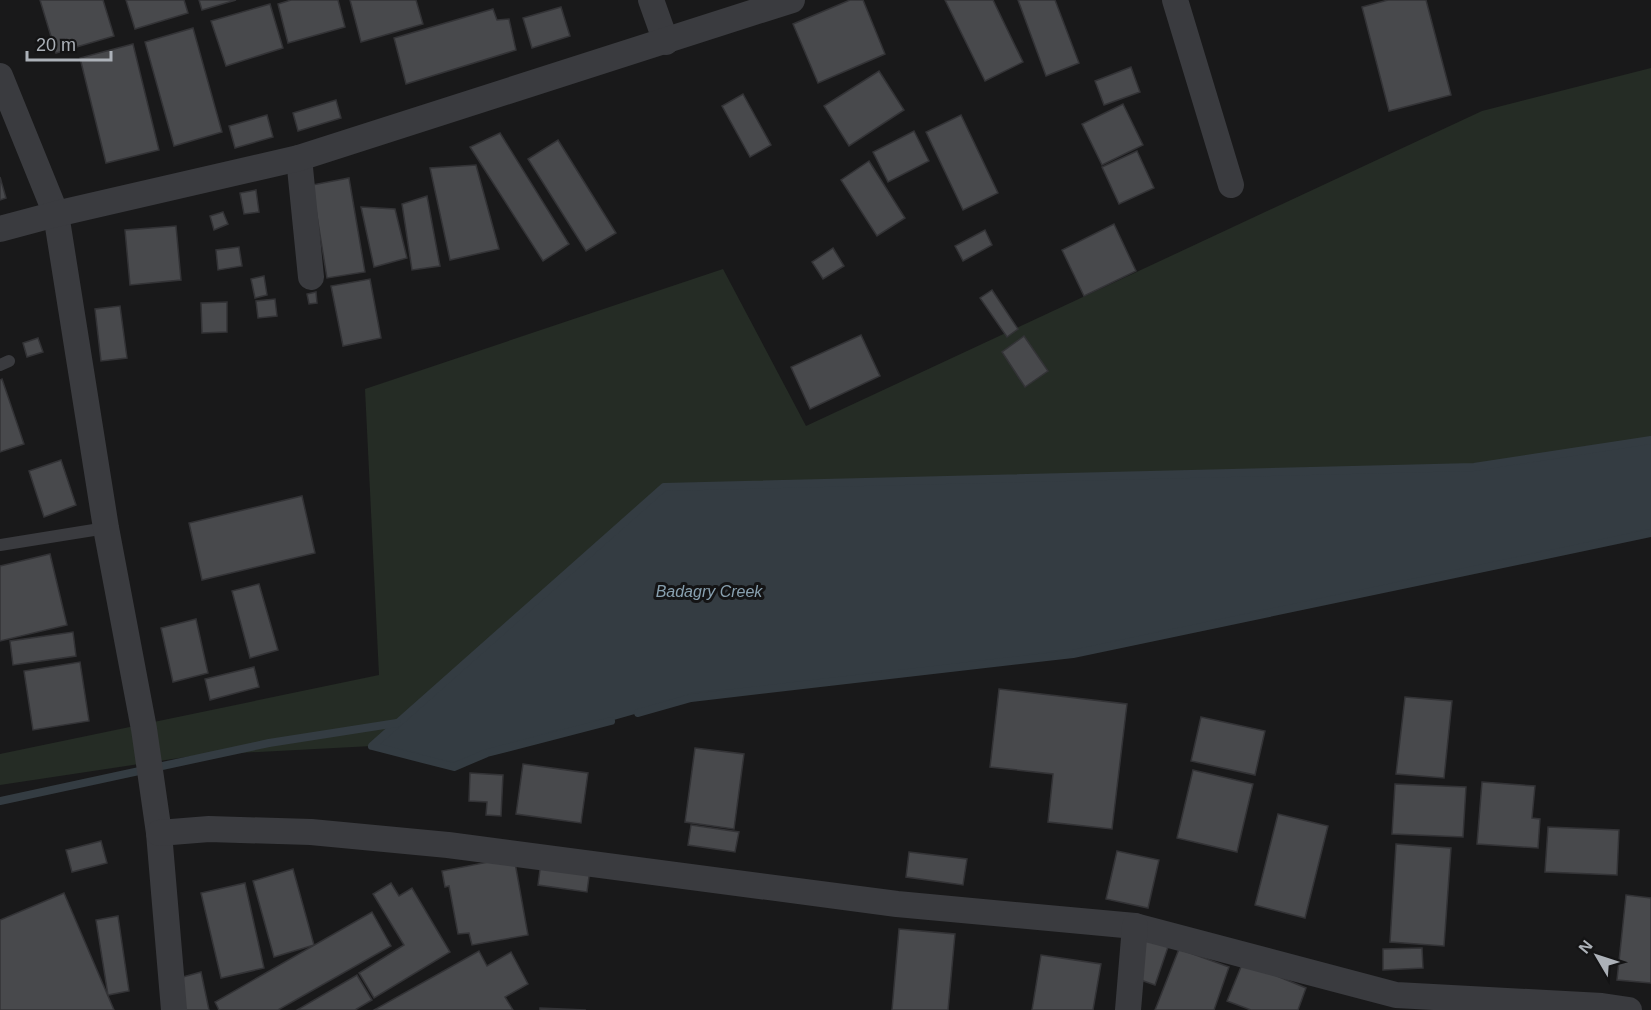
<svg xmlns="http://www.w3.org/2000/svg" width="1651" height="1010" font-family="Helvetica,sans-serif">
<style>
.green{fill:#252c25}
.water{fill:#343c42}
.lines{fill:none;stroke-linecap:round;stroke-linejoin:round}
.stream{stroke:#343c42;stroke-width:8}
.building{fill:#48494c;stroke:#333336;stroke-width:1.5}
.service{stroke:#3a3b3f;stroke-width:12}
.minor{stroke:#3a3b3f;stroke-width:26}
.labels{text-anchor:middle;stroke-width:6;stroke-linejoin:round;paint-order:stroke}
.water-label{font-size:16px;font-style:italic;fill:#88a0af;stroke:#141415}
</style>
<rect width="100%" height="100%" fill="#19191a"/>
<path class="green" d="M1651,68V440L1474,467L664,487L372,746L199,755L0,785V754L379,675L365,389L723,269L806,426L1482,111Z"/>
<path class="water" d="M1651,440V533L1073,654L691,698L568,733L487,753L454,767L372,746L664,487L1474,467Z"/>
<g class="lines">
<g class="stream">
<path d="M638,713L691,698L1073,654L1651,533"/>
<path d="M611,721L487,753L454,767L372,746L664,487L1474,467L1651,440"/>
<path d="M0,801L269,743L397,723"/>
</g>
</g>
<g class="building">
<path d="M40,0H103L114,36L56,53Z"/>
<path d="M126,0H184L188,13L135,29Z"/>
<path d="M199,0H236L202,10Z"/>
<path d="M291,0H338L345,27L288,43L278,4Z"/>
<path d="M350,0H416L423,24L361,42Z"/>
<path d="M850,0H863L885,54L818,83L793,24Z"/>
<path d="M945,0H993L1023,62L985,81Z"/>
<path d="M1018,0H1055L1079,63L1046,76Z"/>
<path d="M1388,0H1426L1451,95L1389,111L1362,7Z"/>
<path d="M270,4L283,48L226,66L211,21Z"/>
<path d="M561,7L570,36L532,48L523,18Z"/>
<path d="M493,9L497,20L509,19L516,50L406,84L394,38Z"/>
<path d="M193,28L222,132L174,146L145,42Z"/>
<path d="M133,44L159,150L106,163L80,58Z"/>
<path d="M1131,67L1140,92L1104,105L1095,81Z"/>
<path d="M879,71L904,110L849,146L824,106Z"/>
<path d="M743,94L771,145L750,157L722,106Z"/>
<path d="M336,100L341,118L298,131L293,113Z"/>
<path d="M1123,104L1143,145L1102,165L1082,124Z"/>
<path d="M267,115L273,137L235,148L229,126Z"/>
<path d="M961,115L998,193L963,210L926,132Z"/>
<path d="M914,131L929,161L888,182L873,152Z"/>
<path d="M500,133L569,244L543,261L470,147Z"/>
<path d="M558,140L616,233L586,251L528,159Z"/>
<path d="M1137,151L1154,188L1119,204L1102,167Z"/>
<path d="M869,161L905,218L877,236L841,180Z"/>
<path d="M476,165L499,249L450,260L430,168Z"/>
<path d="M0,177L6,198L0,200Z"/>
<path d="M349,178L365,272L327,278L312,185Z"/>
<path d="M256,190L259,212L244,214L240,193Z"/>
<path d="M427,196L440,266L412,270L402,204Z"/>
<path d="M361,207L395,209L407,258L374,267Z"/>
<path d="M223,212L228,224L214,230L210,216Z"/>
<path d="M1114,224L1136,271L1084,296L1062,250Z"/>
<path d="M176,226L181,280L130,285L125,230Z"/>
<path d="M985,230L992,245L963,261L955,246Z"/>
<path d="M239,247L242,266L218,270L216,250Z"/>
<path d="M833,248L844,266L823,279L812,262Z"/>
<path d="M264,276L267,295L255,298L251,279Z"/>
<path d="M370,279L381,338L343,346L331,286Z"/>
<path d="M992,290L1018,329L1007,337L980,298Z"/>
<path d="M316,292L317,303L309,304L307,294Z"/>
<path d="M275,299L277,316L258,318L256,301Z"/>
<path d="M227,302V332L202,333L201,303Z"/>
<path d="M120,306L127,358L101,361L95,309Z"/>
<path d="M861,335L880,376L810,409L791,367Z"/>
<path d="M1024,336L1048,371L1025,387L1002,352Z"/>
<path d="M38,338L43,352L27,357L23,343Z"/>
<path d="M2,379L24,444L0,452V380Z"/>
<path d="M61,460L76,505L44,517L29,471Z"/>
<path d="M302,496L315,553L202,580L189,523Z"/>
<path d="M50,554L67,625L0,641V566Z"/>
<path d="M259,584L278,650L250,658L232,591Z"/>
<path d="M196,619L208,673L173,682L161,628Z"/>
<path d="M73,632L76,656L13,665L10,641Z"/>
<path d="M80,662L89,721L33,730L24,671Z"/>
<path d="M254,667L259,687L210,700L205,679Z"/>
<path d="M999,689L1127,704L1112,829L1048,822L1053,774L990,767Z"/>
<path d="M1405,697L1452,701L1444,778L1396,774Z"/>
<path d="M1201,717L1265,731L1255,775L1191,761Z"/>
<path d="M695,748L744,754L734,829L685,822Z"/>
<path d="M523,764L588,773L581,823L516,814Z"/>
<path d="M1193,770L1253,784L1237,852L1177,838Z"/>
<path d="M470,773L503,775L501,816L486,815L487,802L469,801Z"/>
<path d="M1482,782L1535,786L1532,818L1540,819L1538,848L1477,844Z"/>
<path d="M1395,784L1466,787L1463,837L1392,834Z"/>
<path d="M1278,814L1328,826L1305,918L1255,905Z"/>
<path d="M691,825L739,832L735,852L688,845Z"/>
<path d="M1548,827L1619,830L1617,875L1545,872Z"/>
<path d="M101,841L107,863L72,872L66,850Z"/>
<path d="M1396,844L1451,848L1444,946L1390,942Z"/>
<path d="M1117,851L1159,860L1148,908L1106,899Z"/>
<path d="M909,852L967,859L963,885L906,877Z"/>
<path d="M514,857L528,935L472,945L469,933L458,934L449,886L445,887L442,871Z"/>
<path d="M541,862L590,869L587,892L538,885Z"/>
<path d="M293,869L314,945L274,957L253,881Z"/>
<path d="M245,883L264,968L221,978L201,893Z"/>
<path d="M391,883L399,896L412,888L450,952L374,998L359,973L404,945L373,894Z"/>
<path d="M64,893L114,1010H0V920Z"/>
<path d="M1626,895L1651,898V983L1617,980Z"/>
<path d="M372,912L391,946L278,1010H219L215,1002Z"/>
<path d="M118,916L129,991L108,995L96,920Z"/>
<path d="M899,929L955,934L948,1010H892Z"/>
<path d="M1145,939L1168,947L1155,985L1132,977Z"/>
<path d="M1422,948L1423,968L1383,970V949Z"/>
<path d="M1179,949L1229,967L1214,1010H1155Z"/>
<path d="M479,951L487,966L511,952L528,984L505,997L513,1010H374Z"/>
<path d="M1041,955L1101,964L1093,1010H1032Z"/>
<path d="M1243,962L1306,988L1298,1010H1251L1227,1001Z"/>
<path d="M201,972L209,1010H185L179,978Z"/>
<path d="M357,975L372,1000L355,1010H297Z"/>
<path d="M540,1008L586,1010H540Z"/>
</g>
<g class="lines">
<g class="service">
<path d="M0,365L9,361"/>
<path d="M0,545L106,528"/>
</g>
<g class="minor">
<path d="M651,0L666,42"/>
<path d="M1175,0L1231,185"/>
<path d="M0,76L56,214L106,528L144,729L159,833L174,1010"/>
<path d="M299,158L311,277"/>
<path d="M0,229L56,214L299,158L792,0"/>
<path d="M159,833L209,829L311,832L448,845L897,904L1135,926L1396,995L1602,1006L1629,1010"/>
<path d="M1128,1010L1135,926"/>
</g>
</g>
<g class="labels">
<g class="water-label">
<text x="709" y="597">Badagry Creek</text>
</g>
</g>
<g transform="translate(1597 956) rotate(309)" stroke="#141415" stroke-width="4.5" paint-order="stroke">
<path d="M0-4.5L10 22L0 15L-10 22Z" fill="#acb1b8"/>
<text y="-9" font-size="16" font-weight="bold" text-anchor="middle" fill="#acb1b8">N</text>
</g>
<path d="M27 51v9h84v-9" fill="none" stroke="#acb1b8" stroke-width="3"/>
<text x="36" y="51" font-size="18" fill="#acb1b8" stroke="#141415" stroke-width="4.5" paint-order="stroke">20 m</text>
</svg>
